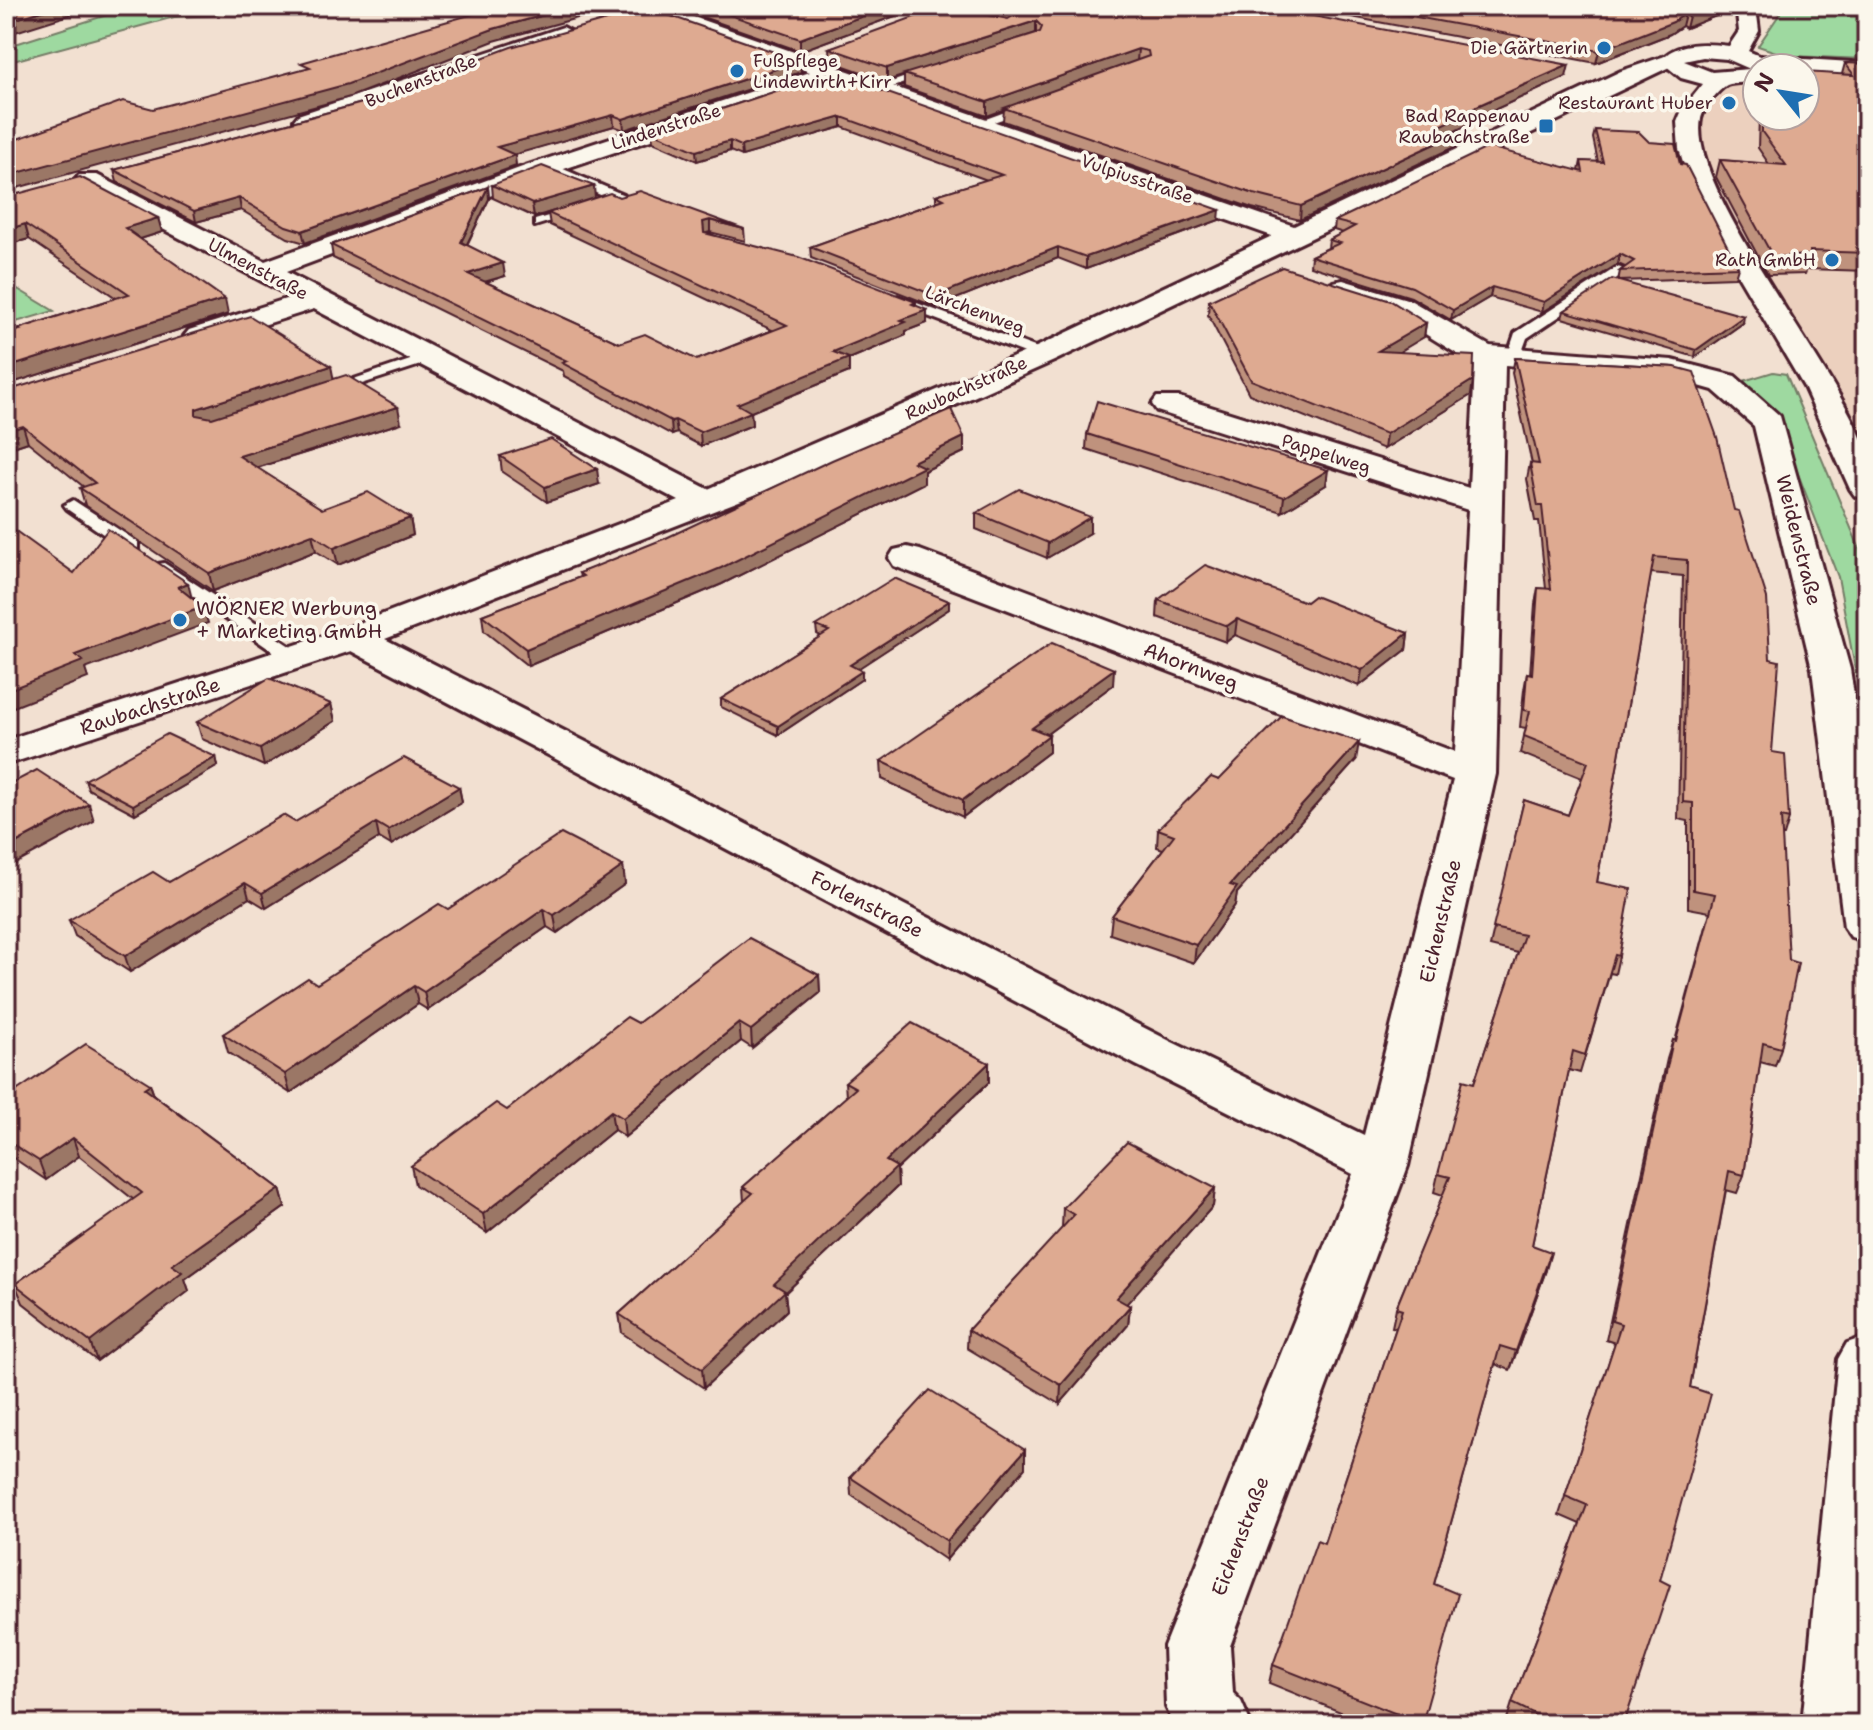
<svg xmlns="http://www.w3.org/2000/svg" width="1873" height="1730" font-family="'Shantell Sans',sans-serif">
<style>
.built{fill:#ecd0be}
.green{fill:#9ed9a0;stroke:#747c66;stroke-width:2}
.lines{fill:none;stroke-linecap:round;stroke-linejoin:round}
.service-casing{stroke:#4a1f2b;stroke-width:6}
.minor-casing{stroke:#4a1f2b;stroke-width:6}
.tertiary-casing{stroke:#4a1f2b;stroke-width:6}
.service{fill:#fbf7ec;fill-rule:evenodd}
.minor{fill:#fbf7ec;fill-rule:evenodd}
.tertiary{fill:#fbf7ec;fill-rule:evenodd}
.wall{fill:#bf927d;stroke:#4a1f2b;stroke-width:2}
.shaded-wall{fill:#9b7766;stroke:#4a1f2b;stroke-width:2}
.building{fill:#deaa91;stroke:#4a1f2b;stroke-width:2}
.poi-dot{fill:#1f6fb2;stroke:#fbf7ec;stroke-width:3}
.labels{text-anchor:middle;stroke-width:7;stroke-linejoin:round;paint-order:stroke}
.far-poi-label{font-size:18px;fill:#4a1f2b;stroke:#fbf7ec;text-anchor:end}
.far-street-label{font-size:18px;fill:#4a1f2b;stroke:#fbf7ec}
.street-label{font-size:20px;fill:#4a1f2b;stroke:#fbf7ec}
.poi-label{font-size:20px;fill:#4a1f2b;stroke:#fbf7ec;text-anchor:start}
</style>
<rect width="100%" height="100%" fill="#f2e0d1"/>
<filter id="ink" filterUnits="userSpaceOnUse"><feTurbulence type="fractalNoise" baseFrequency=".0125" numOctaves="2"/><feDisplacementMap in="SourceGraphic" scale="16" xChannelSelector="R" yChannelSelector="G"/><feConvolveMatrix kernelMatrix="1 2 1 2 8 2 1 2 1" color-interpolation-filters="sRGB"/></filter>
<g filter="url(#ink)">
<path class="built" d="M1867,72V472L1716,192L1703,154V118L1728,86L1757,82V116H1805Z"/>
<g class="green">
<path d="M135,6H239L213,15L174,17L6,63V47Z"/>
<path d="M1785,6H1867V59L1788,56L1758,46Z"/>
<path d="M6,282L54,311L6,325Z"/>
<path d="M1773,372L1786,374L1867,566V733L1838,577L1778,422L1740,382Z"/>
</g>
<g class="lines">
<g class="service-casing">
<g id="service">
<path d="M929,69L939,71L881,91L871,89Z"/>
<path d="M1030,103L1036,106L1034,108L982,126L972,124Z"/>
<path d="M547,162L624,195L625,198L535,226V220L607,198L543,169V163Z"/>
<path d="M1617,267L1629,270L1527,338L1519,360H1509L1507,357L1515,333Z"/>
<path d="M898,296L1048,352L1050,355L1038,358L893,303L891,300Z"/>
<path d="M428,354L433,355V361L334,393L321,390Z"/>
<path d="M73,500L138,542V550H126L67,509L64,505Z"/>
<path d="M164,563L302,654L305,658L302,662H288L158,572V564Z"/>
</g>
</g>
<g class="minor-casing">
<g id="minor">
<path d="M632,6H662L1294,226L1621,71L1671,54L1682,61L1054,361L757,494L385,639L1170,1041L1364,1135L1453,780L894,566L889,558L894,550L907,547L920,550L1455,752L1468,510L1157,411L1152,404L1157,397H1179L1469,488L1475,365L1390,312L1333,294L1329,288L1333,282L1343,280L1410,300L1490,346L1672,360L1735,376L1780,416L1850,669L1867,778V942L1851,937L1844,927L1812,669L1754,426L1713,390L1671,378L1505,365L1496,774L1408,1166L1230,1646L1233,1693L1241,1701L1251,1724H1174L1166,1707L1164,1646L1353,1174L1136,1065L351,651L6,765V740L341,630L679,501L314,309L209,342H189L184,336L189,330L292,297L79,185L75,180L79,175H97L265,261L525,166L810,72L635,10ZM831,80L1272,236L1032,349L708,489L286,272L543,176Z"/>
<path d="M1294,6H1320L1301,18H1287L1284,14Z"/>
<path d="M563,27L574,33L570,37L314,125L306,127L294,120L298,115Z"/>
<path d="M1758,56L1867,63V77L1805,73V68H1750L1747,63Z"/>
<path d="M1867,1336V1724H1802L1838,1359L1847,1343Z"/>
</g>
</g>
<g class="tertiary-casing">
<path id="tertiary" d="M1743,6H1764L1757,15L1759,31L1748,51L1762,57L1773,68H1757V81C1748,83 1735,82 1727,85C1718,90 1703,109 1701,119C1687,190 1839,370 1866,450C1870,464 1867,484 1867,499L1855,496L1850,489L1804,387L1723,250L1689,181L1679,149L1677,122L1682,110L1703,84L1681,78L1660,61C1676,41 1706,43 1729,46L1739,31L1737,14ZM1703,57L1727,59L1750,69L1712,72L1684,61Z"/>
</g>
<use href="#service" class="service"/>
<use href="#minor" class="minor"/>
<use href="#tertiary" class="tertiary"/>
</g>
<g class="wall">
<path d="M671,6H922L800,51Z"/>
<path d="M961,6H1261L1566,77L1472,120L1471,123L1452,133L1454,147L1300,220L1252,208L1003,121L1004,109L987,116L904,87V75L887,81L830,61L829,48L961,9Z"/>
<path d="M1293,6H1734L1731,10L1686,28L1682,26L1670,34L1596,63Z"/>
<path d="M1845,63L1867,64V271L1807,269L1805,274L1768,275L1716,177L1720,160L1769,164L1758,148L1759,116H1805L1842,74Z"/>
<path d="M801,72L624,130L614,126L514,154L516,166L305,243L288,238L241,210L196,222L117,182L114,170L366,102Z"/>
<path d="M831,73L1219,220L1086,269L1058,258L936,307L811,258L810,247L936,202V195L987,180L842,127L742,156L730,151L697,161L653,142L652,132Z"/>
<path d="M1595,130L1649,142L1680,164L1738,267L1735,277L1619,281L1743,323L1695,357L1562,318L1564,311L1618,281L1620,271L1625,267L1618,264L1542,312L1490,297L1451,320L1411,297L1310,266L1311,256L1328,248L1329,240L1343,233L1334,230L1335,221L1579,171L1581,161L1598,162L1593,138Z"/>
<path d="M492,185L595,198L619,197L744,229L745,241L710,232L707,233L916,305L927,323L906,331V335L849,359V372L751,412L752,425L701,446L677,433L672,435L564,376L563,371L333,258L331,245L488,187L489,199L467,245L505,276L486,282L619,343L697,360L772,330L550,225L548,213L534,217L493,198Z"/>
<path d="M6,197L158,218L162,232L140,239L228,314L6,385V334L18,331V329L116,298L29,239L6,245Z"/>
<path d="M1209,301L1426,323L1424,337L1398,352L1471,395L1384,449L1249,394L1208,315Z"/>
<path d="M1515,358L1675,367L1789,819L1784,836H1782L1781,1048L1775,1066L1760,1062L1744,1175L1737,1193L1726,1190L1690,1387L1660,1580L1624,1724H1511L1506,1722L1512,1703L1580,1524L1559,1515L1615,1343L1606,1340L1667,1059L1673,1040L1675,1041L1710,912L1688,908V821L1678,819L1683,576L1651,573L1597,882L1619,956L1615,974L1610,973L1580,1073L1569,1070L1532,1245L1546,1270L1510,1370L1495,1364L1434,1584L1422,1724H1370L1269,1683L1273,1665L1324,1543L1396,1328L1392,1327L1396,1308L1443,1195L1434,1192L1438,1174L1474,1083L1518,953L1490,946L1524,800L1568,815L1582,778L1520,753L1526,728L1520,727L1524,690L1527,673L1530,674L1535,604L1538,588L1546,589L1539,521H1535L1527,479L1530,463L1532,464L1512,373Z"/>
<path d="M334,379L401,423L257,468L322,509L410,518L413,535L338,565L316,551L213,591L85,505L80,488L84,487L28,442L10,448L6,444V391Z"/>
<path d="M1087,434L1326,485L1282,512L1086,449Z"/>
<path d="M964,437V452L924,471V483L722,584L528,666L484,631L482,615L580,577L579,573Z"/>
<path d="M500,456L599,484L547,502L502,472Z"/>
<path d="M976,513L1090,533L1047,558L976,529Z"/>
<path d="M1158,600L1306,602L1408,633L1406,650L1359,686L1235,635L1226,642L1157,617Z"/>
<path d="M949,601V609L857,669L862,671V679L778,735L721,707V699L821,636L817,634L816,626Z"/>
<path d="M1113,685L1047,734L1049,752L963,817L882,779L881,761Z"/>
<path d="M331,704L335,721L264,766L202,739L197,722Z"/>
<path d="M216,757L218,766L135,814L88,789L85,780Z"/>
<path d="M1356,760L1237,893L1235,905L1194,963L1110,934L1112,916L1163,849L1157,847L1158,829L1219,780Z"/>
<path d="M459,787L462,802L391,845L379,838L266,908L249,898L130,972L75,936L69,920L169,882L295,822Z"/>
<path d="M623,866L625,884L557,933L547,927L428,1010L418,1004L290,1093L228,1052L223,1034L317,984L448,909Z"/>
<path d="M819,975L820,993L752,1048L741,1041L625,1137L614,1130L487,1233L415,1185L411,1166L507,1110L638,1023Z"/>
<path d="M989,1063V1082L897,1169L898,1186L785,1293L787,1310L704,1388L622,1333L619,1314L744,1202L743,1187L846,1097L845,1082Z"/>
<path d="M150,1084L154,1095L280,1189L285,1207L185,1279L189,1291L97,1361L23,1303L15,1284L134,1200L79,1156L46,1180L6,1153V1098Z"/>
<path d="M1215,1188L1213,1206L1126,1304L1130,1306L1128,1325L1060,1404L967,1348L968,1330L1063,1228L1062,1227L1063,1208Z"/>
<path d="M1025,1450V1468L946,1560L851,1495L850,1477Z"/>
</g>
<g class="shaded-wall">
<path d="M58,6H98L6,35V22Z"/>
<path d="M577,6H621L494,41L350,97L6,191V176L493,29Z"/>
<path d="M890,6H922L800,51V39Z"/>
<path d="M1714,6H1734L1731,10L1686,28L1689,16Z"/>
<path d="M1685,14L1682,26L1670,34L1596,63L1599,51Z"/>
<path d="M1036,21V33L887,81V68Z"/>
<path d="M1138,49L1137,61L987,116V102Z"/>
<path d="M800,61L801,72L624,130L623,119Z"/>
<path d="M1569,65L1566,77L1472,120L1471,123L1434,142L1436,128L1468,110Z"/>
<path d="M613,115L614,126L499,159L497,147Z"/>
<path d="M842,117V127L742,156L741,146Z"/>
<path d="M1456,134L1454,147L1300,220L1301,206Z"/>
<path d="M730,141V151L697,161L696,151Z"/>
<path d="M515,155L516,166L305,243L302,231Z"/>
<path d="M594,186L595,199L534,217L532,204Z"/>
<path d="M488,187L489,199L462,254L461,242Z"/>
<path d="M239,198L241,210L196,222L194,211Z"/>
<path d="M1220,210L1219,220L1086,269V257Z"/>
<path d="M158,218L162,232L128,243L125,228Z"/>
<path d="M710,220V232L704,234L703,222Z"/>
<path d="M25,224L29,239L6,245V230Z"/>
<path d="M1058,247V258L936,307V296Z"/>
<path d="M1620,254L1618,264L1542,312L1544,302Z"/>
<path d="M503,263L505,276L470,286L468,274Z"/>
<path d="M1492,287L1490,297L1451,320L1453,310Z"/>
<path d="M225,299L228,314L6,385V368Z"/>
<path d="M916,302V314L927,310V323L906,331V335L849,359V372L751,412L752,425L701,446L700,432L737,404L833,352L901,320L912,304Z"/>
<path d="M1744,316L1743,323L1695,357L1696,350Z"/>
<path d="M1426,323L1424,337L1376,366L1378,351Z"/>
<path d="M331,366L334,381L200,425L196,415V409Z"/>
<path d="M1473,380L1471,395L1384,449L1386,434Z"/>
<path d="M398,407L401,423L243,472L239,456Z"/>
<path d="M675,420L677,433L672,435L671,421Z"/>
<path d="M23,426L28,442L10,448L6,431Z"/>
<path d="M964,437V452L924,471V483L722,584L528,666L526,649Z"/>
<path d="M597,469L599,484L547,502L545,487Z"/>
<path d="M1328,470L1326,485L1282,512L1284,497Z"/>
<path d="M1090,517V533L1047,558L1048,543Z"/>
<path d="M410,518L413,535L338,565L334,548Z"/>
<path d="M312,534L316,551L213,591L209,573Z"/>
<path d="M188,583L192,599L178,587Z"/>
<path d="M949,601V609L850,674V665Z"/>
<path d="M203,607L208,623L85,669L88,678L6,710V691L75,655Z"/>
<path d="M1237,619L1235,635L1226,642L1227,626Z"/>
<path d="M1408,633L1406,650L1359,686L1362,670Z"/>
<path d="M1114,669L1113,685L1032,745V728Z"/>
<path d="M862,671V679L778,735V726Z"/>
<path d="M331,704L335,721L264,766L260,749Z"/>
<path d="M1049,735V752L963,817V800Z"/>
<path d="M1359,742L1356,760L1237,893L1235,905L1194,963L1196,945L1230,885Z"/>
<path d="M216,757L218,766L135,814L133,805Z"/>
<path d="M459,787L462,802L391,845L388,830Z"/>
<path d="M89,804L94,821L6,869V848Z"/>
<path d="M376,823L379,838L266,908L262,893Z"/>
<path d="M623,866L625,884L557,933L554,915Z"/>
<path d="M245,883L249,898L130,972L125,956Z"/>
<path d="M544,909L547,927L428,1010L424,992Z"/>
<path d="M819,975L820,993L752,1048L751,1030Z"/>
<path d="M414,986L418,1004L290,1093L285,1074Z"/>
<path d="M739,1023L741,1041L625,1137L623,1118Z"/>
<path d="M989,1063V1082L897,1169L898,1186L785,1293L787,1310L704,1388L702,1369L774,1284L886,1161Z"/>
<path d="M150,1084L156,1102L144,1088Z"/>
<path d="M611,1111L614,1130L487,1233L483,1214Z"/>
<path d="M73,1138L79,1156L46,1180L39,1161Z"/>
<path d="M1215,1188L1213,1206L1115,1317L1116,1298Z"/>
<path d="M280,1189L285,1207L185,1279L189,1291L97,1361L90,1342L172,1265Z"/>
<path d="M1551,1252L1546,1270L1510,1370L1516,1351Z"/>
<path d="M1130,1306L1128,1325L1060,1404L1061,1385Z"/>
<path d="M1025,1450V1468L946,1560L947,1541Z"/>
</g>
<g class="building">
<path d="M6,6H58L6,22Z"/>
<path d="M501,6H577L493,29L348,84L6,176V143L123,101L153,109L310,67L301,63Z"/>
<path d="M704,6H890L800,39Z"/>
<path d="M944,6L1008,19L1016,14L1009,7L1003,6H1261L1569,65L1468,110H1473L1436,128L1456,134L1301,206L1254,194L1004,108L1149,56L1148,51L1138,49L987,102L904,74L1040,32L1042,27L1036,21L887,68L829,48Z"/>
<path d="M1357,6H1714L1689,16L1685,14L1673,22L1599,51Z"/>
<path d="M648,8L800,61L623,119L613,115L497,147L515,155L302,231L286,226L239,198L194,211L114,170L366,102L511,47Z"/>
<path d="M1845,63L1867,64V253L1810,251V255L1773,257L1720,160L1786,165L1762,132V116H1805V72L1854,75Z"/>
<path d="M831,73L1220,210L1086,257L1058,247L936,296L810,247L944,199L936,195L1002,175L842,117L741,146L730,141L696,151L652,132Z"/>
<path d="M1595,130L1639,132L1649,142L1675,144L1680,164L1686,165L1738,267L1620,271L1634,261L1620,254L1544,302L1492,287L1453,310L1412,287L1311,256L1340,243L1329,240L1355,226L1335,221L1489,147L1583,172L1581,161L1603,162Z"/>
<path d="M542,166L594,186L532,204L492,185Z"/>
<path d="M80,177L158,218L125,228L225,299L6,368V334L20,330L18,329L129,294L25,224L6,230V197Z"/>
<path d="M488,187L461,242L503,263L468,274L619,343L645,334L697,360L787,325L548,213L610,193L619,197L640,191L744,229L710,220L703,222L704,233L798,257L916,302L912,304L927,310L901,320L906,322L833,352L849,358L737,404L751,412L700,432L675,420L671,421L562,363L567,361L331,245Z"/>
<path d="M1282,267L1391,301L1426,323L1378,351L1474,356L1473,380L1386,434L1251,380L1209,301Z"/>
<path d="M1612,279L1744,316L1696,350L1564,311Z"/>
<path d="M250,316L331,366L196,409V415L212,418L346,375L398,407L239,456L322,509L368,492L410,518L334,548L312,534L209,573L80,488L95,483L23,426L6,431V391Z"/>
<path d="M1515,358L1675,367L1694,372L1717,437L1734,510L1739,511L1767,598L1770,659L1779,661L1772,752L1785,754L1789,819L1781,817L1789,960L1798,963L1781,1048L1763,1043L1744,1175L1729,1171L1690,1387L1711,1394L1660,1580L1670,1585L1624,1724H1555L1512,1703L1587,1505L1565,1496L1621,1324L1612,1321L1673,1040L1676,1041L1715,894L1693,890V803L1683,802L1687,560L1654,557L1597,882L1631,889L1619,956L1615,955L1585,1055L1573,1051L1532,1245L1551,1252L1516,1351L1500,1346L1434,1584L1458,1594L1422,1724L1273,1665L1317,1540L1324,1543L1402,1310L1396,1308L1450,1177L1438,1174L1463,1080L1474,1083L1524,935L1493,928L1524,800L1568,815L1588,762L1524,736L1530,711L1524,710L1527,673L1532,674L1538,588L1551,589L1542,506H1538L1530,463L1539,464Z"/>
<path d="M1097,401L1328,470L1284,497L1087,434Z"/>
<path d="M951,409L964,437L913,462L924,467L721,568L526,649L482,615L583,576L579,573L666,538L832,460Z"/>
<path d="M551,439L597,469L545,487L500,456Z"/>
<path d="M1019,489L1090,517L1048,543L976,513Z"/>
<path d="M6,524L74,573L108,529L188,583L178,587L203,607L75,655L83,661L6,691Z"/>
<path d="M1205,565L1306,602L1314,596L1408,633L1362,670L1237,619L1227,626L1158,600Z"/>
<path d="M894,578L949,601L850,665L862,671L778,726L721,699L829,631L816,626Z"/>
<path d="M1052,643L1114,669L1032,728L1049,735L963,800L881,761Z"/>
<path d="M269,678L331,704L260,749L197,722Z"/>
<path d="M1282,716L1359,742L1230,885L1237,887L1196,945L1112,916L1174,835L1158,829L1211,777L1219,780Z"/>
<path d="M167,734L216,757L133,805L85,780Z"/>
<path d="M404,758L459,787L388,830L376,823L262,893L245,883L125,956L69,920L153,872L169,882L283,815L295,822Z"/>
<path d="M37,770L89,804L6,848V786Z"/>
<path d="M561,834L623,866L554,915L544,909L424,992L414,986L285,1074L223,1034L308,978L317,984L439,904L448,909Z"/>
<path d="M749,938L819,975L751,1030L739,1023L623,1118L611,1111L483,1214L411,1166L496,1103L507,1110L627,1017L638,1023Z"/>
<path d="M912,1023L989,1063L886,1161L897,1167L774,1284L785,1291L702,1369L619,1314L753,1193L743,1187L856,1088L845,1082Z"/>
<path d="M86,1044L150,1084L144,1088L280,1189L172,1265L182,1272L90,1342L15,1284L142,1193L73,1138L39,1161L6,1140V1098Z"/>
<path d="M1127,1142L1215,1188L1116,1298L1130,1306L1061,1385L968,1330L1074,1215L1063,1208Z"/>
<path d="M930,1390L1025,1450L947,1541L850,1477Z"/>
</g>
</g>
<g class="poi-dot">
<circle cx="1604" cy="48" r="8"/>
<circle cx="737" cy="71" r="8"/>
<circle cx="1729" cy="103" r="8"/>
<rect x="1538" y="118" width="16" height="16" rx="4"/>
<circle cx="1832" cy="260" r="8"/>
<circle cx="180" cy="620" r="8"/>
</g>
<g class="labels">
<g class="far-poi-label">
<text x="1588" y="54">Die Gärtnerin</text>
<text x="753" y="67" text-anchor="start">Fußpflege<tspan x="753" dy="21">Lindewirth+Kirr</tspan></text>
<text x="1713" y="109">Restaurant Huber</text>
<text x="1530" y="122">Bad Rappenau<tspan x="1530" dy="21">Raubachstraße</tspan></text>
<text x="1816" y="266">Rath GmbH</text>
</g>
<g class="far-street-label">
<text transform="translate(421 81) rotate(-21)" y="6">Buchenstraße</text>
<text transform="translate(666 127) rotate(-18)" y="6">Lindenstraße</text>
<text transform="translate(1137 179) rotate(19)" y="6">Vulpiusstraße</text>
<text transform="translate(258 269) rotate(28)" y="6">Ulmenstraße</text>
<text transform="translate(975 310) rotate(21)" y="6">Lärchenweg</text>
<text transform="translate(966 388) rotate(-24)" y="6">Raubachstraße</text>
<text transform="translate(1326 454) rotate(18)" y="6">Pappelweg</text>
</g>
<g class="street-label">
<text transform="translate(1799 540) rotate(76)" y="7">Weidenstraße</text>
<text transform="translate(1191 666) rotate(21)" y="7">Ahornweg</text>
<text transform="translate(150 706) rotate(-18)" y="7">Raubachstraße</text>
<text transform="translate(867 904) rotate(27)" y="7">Forlenstraße</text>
<text transform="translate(1440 921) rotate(-77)" y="7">Eichenstraße</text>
<text transform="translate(1240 1536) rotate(-69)" y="7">Eichenstraße</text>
</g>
<g class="poi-label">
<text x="196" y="615">WÖRNER Werbung<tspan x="196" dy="23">+ Marketing GmbH</tspan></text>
</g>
</g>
<rect width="1873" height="1730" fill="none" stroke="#fbf7ec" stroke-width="32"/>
<rect x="16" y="16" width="1841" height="1698" fill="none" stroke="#4a1f2b" stroke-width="3" filter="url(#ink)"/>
<g transform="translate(1781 92) rotate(300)"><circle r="38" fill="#fbf7ec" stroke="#b4a19f" stroke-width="2"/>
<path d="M0-6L14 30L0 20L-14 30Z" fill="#1f6fb2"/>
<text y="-12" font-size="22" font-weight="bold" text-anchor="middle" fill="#4a1f2b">N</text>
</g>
</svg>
